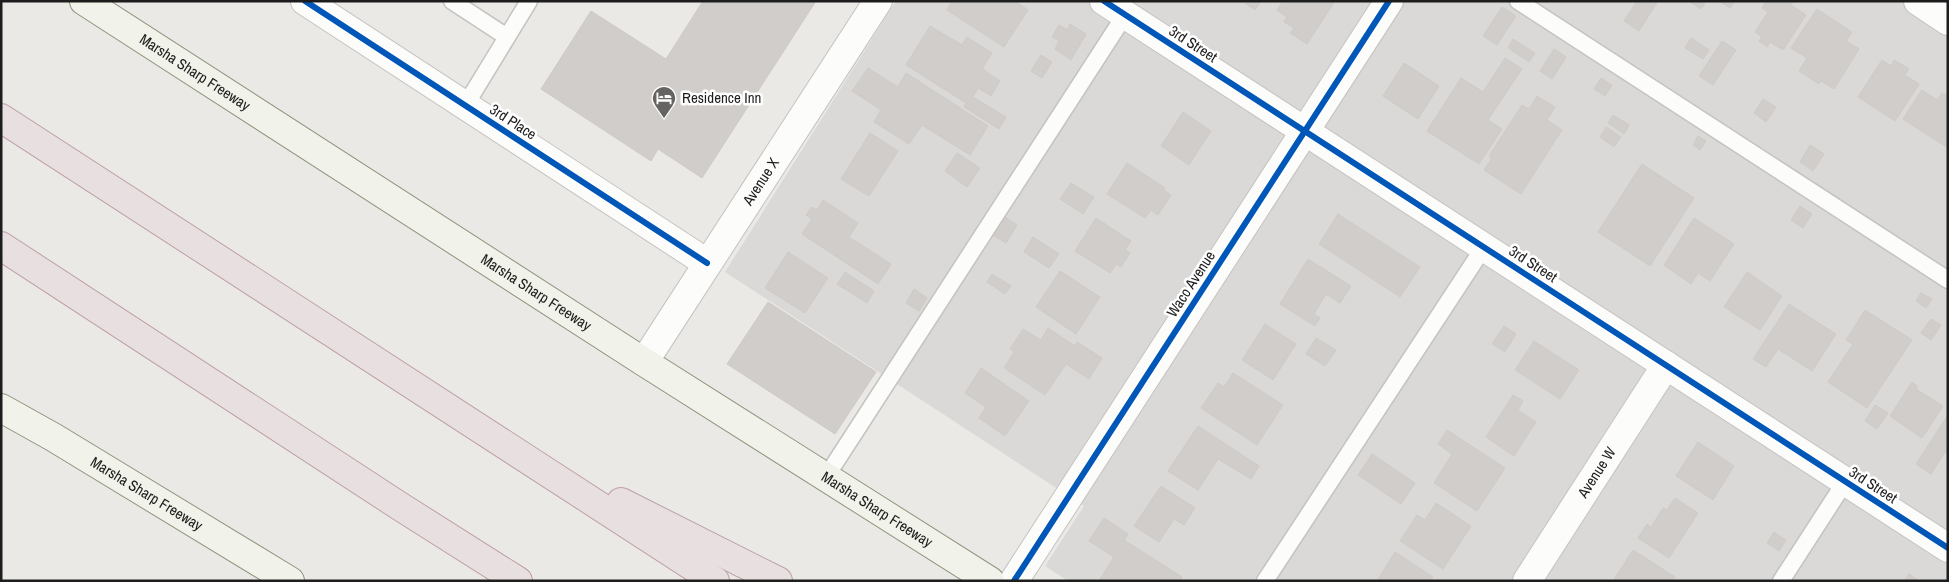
<svg xmlns="http://www.w3.org/2000/svg" width="1949" height="582" font-family="'Archivo Narrow',sans-serif">
<style>
.residential{fill:#dad9d7}
.building{fill:#d0cdca;stroke:#cecbc7}
.lines{fill:none;stroke-linecap:round;stroke-linejoin:round}
.service-casing{stroke:#c4c3c1;stroke-width:19}
.minor-casing{stroke:#c4c3c1;stroke-width:30}
.secondary-casing{stroke:#91937f;stroke-width:30}
.motorway-casing{stroke:#be9fa7;stroke-width:30}
.service{stroke:#fcfcfb;stroke-width:16}
.minor{stroke:#fcfcfb;stroke-width:28}
.secondary{stroke:#f1f2ea;stroke-width:28}
.motorway{stroke:#e8dfe0;stroke-width:28}
.cycleway-casing{stroke:#fff;stroke-width:9}
.cycleway{stroke:#0057b8;stroke-width:6}
.labels{text-anchor:middle;stroke-width:5;stroke-linejoin:round;paint-order:stroke}
.street-label{font-size:15px;fill:#1d1d1d;stroke:#fff}
.poi-label{font-size:15px;fill:#1d1d1d;stroke:#fff;text-anchor:start}
</style>
<rect width="100%" height="100%" fill="#ebe9e5"/>
<path class="residential" d="M896,1H1948V581H1068L1045,566L1084,506L725,272Z"/>
<g class="building">
<path d="M703,1H816L702,178L658,149L651,161L541,89L591,11L666,59Z"/>
<path d="M952,1H1015L1028,10L1004,47L947,10Z"/>
<path d="M1242,1H1261L1255,10Z"/>
<path d="M1283,1H1335L1307,44L1290,33L1294,28L1284,22L1287,17L1277,10Z"/>
<path d="M1637,1H1658L1639,31L1624,21Z"/>
<path d="M1689,1H1706L1701,9Z"/>
<path d="M1719,1H1735L1730,8Z"/>
<path d="M1766,1H1794L1791,5L1806,15L1783,50L1770,42L1767,47L1759,41L1762,37L1755,32L1768,12L1762,8Z"/>
<path d="M1502,7L1516,16L1497,45L1483,36Z"/>
<path d="M1817,9L1852,32L1846,41L1859,49L1834,89L1821,81L1819,84L1799,71L1807,58L1791,48Z"/>
<path d="M1070,24L1086,34L1071,60L1055,49L1059,41L1052,37L1059,25L1067,30Z"/>
<path d="M930,26L962,45L967,37L992,53L982,69L1000,81L991,96L978,88L973,97L1006,117L999,129L964,107L966,103L906,65Z"/>
<path d="M1691,38L1709,50L1703,59L1685,48Z"/>
<path d="M1513,39L1535,53L1529,62L1508,48Z"/>
<path d="M1722,41L1736,50L1713,85L1699,76Z"/>
<path d="M1554,49L1566,57L1552,79L1540,71Z"/>
<path d="M1041,55L1052,62L1042,78L1031,71Z"/>
<path d="M1505,58L1522,69L1488,120L1502,129L1479,164L1427,131L1461,78L1483,92Z"/>
<path d="M1882,60L1891,66L1894,60L1909,69L1905,75L1919,84L1895,121L1858,97Z"/>
<path d="M1404,63L1439,86L1418,119L1383,96Z"/>
<path d="M868,68L898,87L906,73L988,126L970,155L922,125L909,144L874,122L881,110L852,91Z"/>
<path d="M1601,78L1612,85L1605,96L1594,89Z"/>
<path d="M1922,90L1937,100L1942,93L1948,96V148L1903,119Z"/>
<path d="M1537,96L1555,107L1547,120L1562,130L1521,194L1484,170L1492,158L1489,156L1522,105L1529,109Z"/>
<path d="M1763,99L1776,107L1766,122L1754,113Z"/>
<path d="M1183,112L1211,131L1189,165L1161,146Z"/>
<path d="M1613,115L1629,125L1624,134L1608,123Z"/>
<path d="M1606,127L1621,137L1614,147L1600,137Z"/>
<path d="M870,133L898,151L869,196L841,179Z"/>
<path d="M1698,136L1706,141L1700,150L1693,145Z"/>
<path d="M1810,145L1824,154L1813,171L1800,162Z"/>
<path d="M957,153L980,168L967,187L945,171Z"/>
<path d="M1127,163L1165,188L1164,190L1171,195L1158,215L1151,210L1145,218L1107,194Z"/>
<path d="M1642,164L1694,198L1650,266L1598,232Z"/>
<path d="M1071,183L1094,197L1083,214L1060,199Z"/>
<path d="M823,200L858,223L849,237L891,264L878,284L802,234L812,219L806,215L812,207L817,210Z"/>
<path d="M1800,206L1812,214L1803,228L1791,220Z"/>
<path d="M1338,214L1420,267L1400,297L1319,244Z"/>
<path d="M1005,217L1017,225L1006,243L993,235Z"/>
<path d="M1096,218L1131,241L1125,250L1130,253L1121,267L1116,264L1110,273L1075,251Z"/>
<path d="M1694,218L1734,244L1710,281L1698,273L1691,284L1664,265Z"/>
<path d="M1033,237L1059,254L1049,268L1024,252Z"/>
<path d="M788,252L828,278L805,313L765,288Z"/>
<path d="M1308,259L1351,286L1340,303L1326,294L1314,314L1320,318L1315,326L1280,304Z"/>
<path d="M1060,271L1100,297L1076,334L1036,307Z"/>
<path d="M845,272L874,291L867,303L837,284Z"/>
<path d="M1747,272L1782,296L1760,330L1724,307Z"/>
<path d="M992,274L1011,286L1005,294L987,282Z"/>
<path d="M914,289L927,298L919,311L906,303Z"/>
<path d="M1921,293L1932,299L1926,308L1916,301Z"/>
<path d="M768,302L876,372L835,434L727,364Z"/>
<path d="M1789,304L1836,334L1812,371L1778,349L1766,367L1753,359Z"/>
<path d="M1865,310L1912,340L1867,408L1828,382L1853,344L1846,340Z"/>
<path d="M1931,319L1941,325L1931,340L1921,333Z"/>
<path d="M1265,324L1296,344L1273,380L1242,360Z"/>
<path d="M1504,326L1516,334L1505,352L1492,344Z"/>
<path d="M1048,328L1075,346L1077,342L1102,358L1089,379L1066,364L1045,395L1004,368L1014,352L1010,349L1023,329L1041,340Z"/>
<path d="M1316,338L1336,350L1325,366L1306,354Z"/>
<path d="M1534,341L1579,370L1560,399L1515,370Z"/>
<path d="M981,368L1029,401L1005,436L979,418L986,407L965,393Z"/>
<path d="M1233,373L1283,405L1257,445L1201,408L1218,383L1224,387Z"/>
<path d="M1912,382L1917,386L1916,389L1943,406L1922,438L1890,416Z"/>
<path d="M1513,395L1523,401L1518,410L1536,422L1514,456L1486,437Z"/>
<path d="M1875,405L1888,413L1877,429L1865,421Z"/>
<path d="M1948,415V454L1945,452L1931,474L1916,464Z"/>
<path d="M1198,426L1259,466L1251,479L1218,459L1198,490L1168,471Z"/>
<path d="M1447,430L1505,468L1477,511L1434,483L1452,454L1438,444Z"/>
<path d="M1698,442L1734,466L1713,500L1676,476Z"/>
<path d="M1372,454L1415,483L1401,504L1358,475Z"/>
<path d="M1161,486L1195,508L1184,525L1174,519L1159,542L1134,526Z"/>
<path d="M1675,498L1698,513L1669,558L1638,538L1647,524L1651,527L1663,508L1667,510Z"/>
<path d="M1436,503L1471,526L1443,569L1400,541L1417,515L1425,520Z"/>
<path d="M1104,518L1128,534L1124,540L1182,577L1180,581H1099L1114,557L1089,541Z"/>
<path d="M1774,532L1786,540L1779,551L1767,543Z"/>
<path d="M1633,550L1675,577L1673,581H1613Z"/>
<path d="M1395,552L1433,577L1431,581H1377Z"/>
<path d="M1909,574L1919,581H1904Z"/>
</g>
<g class="lines">
<g class="service-casing">
<g id="service">
<path d="M452,1L507,37"/>
<path d="M1518,1L1948,280"/>
<path d="M465,106L529,1"/>
<path d="M826,477L1125,15"/>
<path d="M1265,581L1484,247"/>
<path d="M1781,581L1845,482"/>
</g>
</g>
<g class="minor-casing">
<g id="minor">
<path d="M305,1L707,263"/>
<path d="M1104,1L1948,548"/>
<path d="M1918,1L1948,21"/>
<path id="s1" d="M644,362L878,1"/>
<path d="M1014,581L1389,1"/>
<path id="s2" d="M1527,581L1666,365"/>
</g>
</g>
<g class="secondary-casing">
<g id="secondary">
<path id="s3" d="M84,1L644,362L990,581"/>
<path id="s4" d="M1,408L53,437L290,581"/>
</g>
</g>
<g class="motorway-casing">
<g id="motorway">
<path d="M1,118L715,581"/>
<path d="M1,246L401,507L518,581"/>
<path d="M621,502L778,581"/>
</g>
</g>
<use href="#service" class="service"/>
<use href="#minor" class="minor"/>
<use href="#secondary" class="secondary"/>
<use href="#motorway" class="motorway"/>
<g class="cycleway-casing">
<g id="cycleway">
<path d="M305,1L707,263"/>
<path d="M1104,1L1948,548"/>
<path d="M1014,581L1389,1"/>
</g>
</g>
<use href="#cycleway" class="cycleway"/>
</g>
<defs>
<g id="hotel-pin" transform="scale(1.25)"><path d="M0 17L-7.5 6A9.5 9.5 0 1 1 7.5 6Z" fill="#656463" stroke="#fff"/><path d="M-6-4.5h1.5V1H6V5H4.5V3h-9V5H-6ZM-4 0a1.8 1.8 0 1 1 3.6 0ZM.5 0V-2.5h3Q6-2.5 6 0Z" fill="#fff"/></g>
</defs>
<g fill-rule="evenodd">
<use href="#hotel-pin" x="664" y="98"/>
</g>
<g class="labels">
<g class="street-label">
<text transform="translate(1193 44) rotate(33)" y="5">3rd Street</text>
<text dy="5" stroke="none"><textPath href="#s3" startOffset="132">Marsha Sharp Freeway</textPath></text>
<text transform="translate(513 122) rotate(33)" y="5">3rd Place</text>
<text dy="5" stroke="none"><textPath href="#s1" startOffset="215">Avenue X</textPath></text>
<text transform="translate(1533 264) rotate(33)" y="5">3rd Street</text>
<text transform="translate(1191 284) rotate(-57)" y="5">Waco Avenue</text>
<text dy="5" stroke="none"><textPath href="#s3" startOffset="538">Marsha Sharp Freeway</textPath></text>
<text dy="5" stroke="none"><textPath href="#s2" startOffset="129">Avenue W</textPath></text>
<text transform="translate(1873 485) rotate(33)" y="5">3rd Street</text>
<text dy="5" stroke="none"><textPath href="#s4" startOffset="169">Marsha Sharp Freeway</textPath></text>
<text dy="5" stroke="none"><textPath href="#s3" startOffset="942">Marsha Sharp Freeway</textPath></text>
</g>
<g class="poi-label">
<text x="682" y="103">Residence Inn</text>
</g>
</g>
<rect width="1949" height="582" fill="none" stroke="#1d1d1d" stroke-width="5"/>
</svg>
